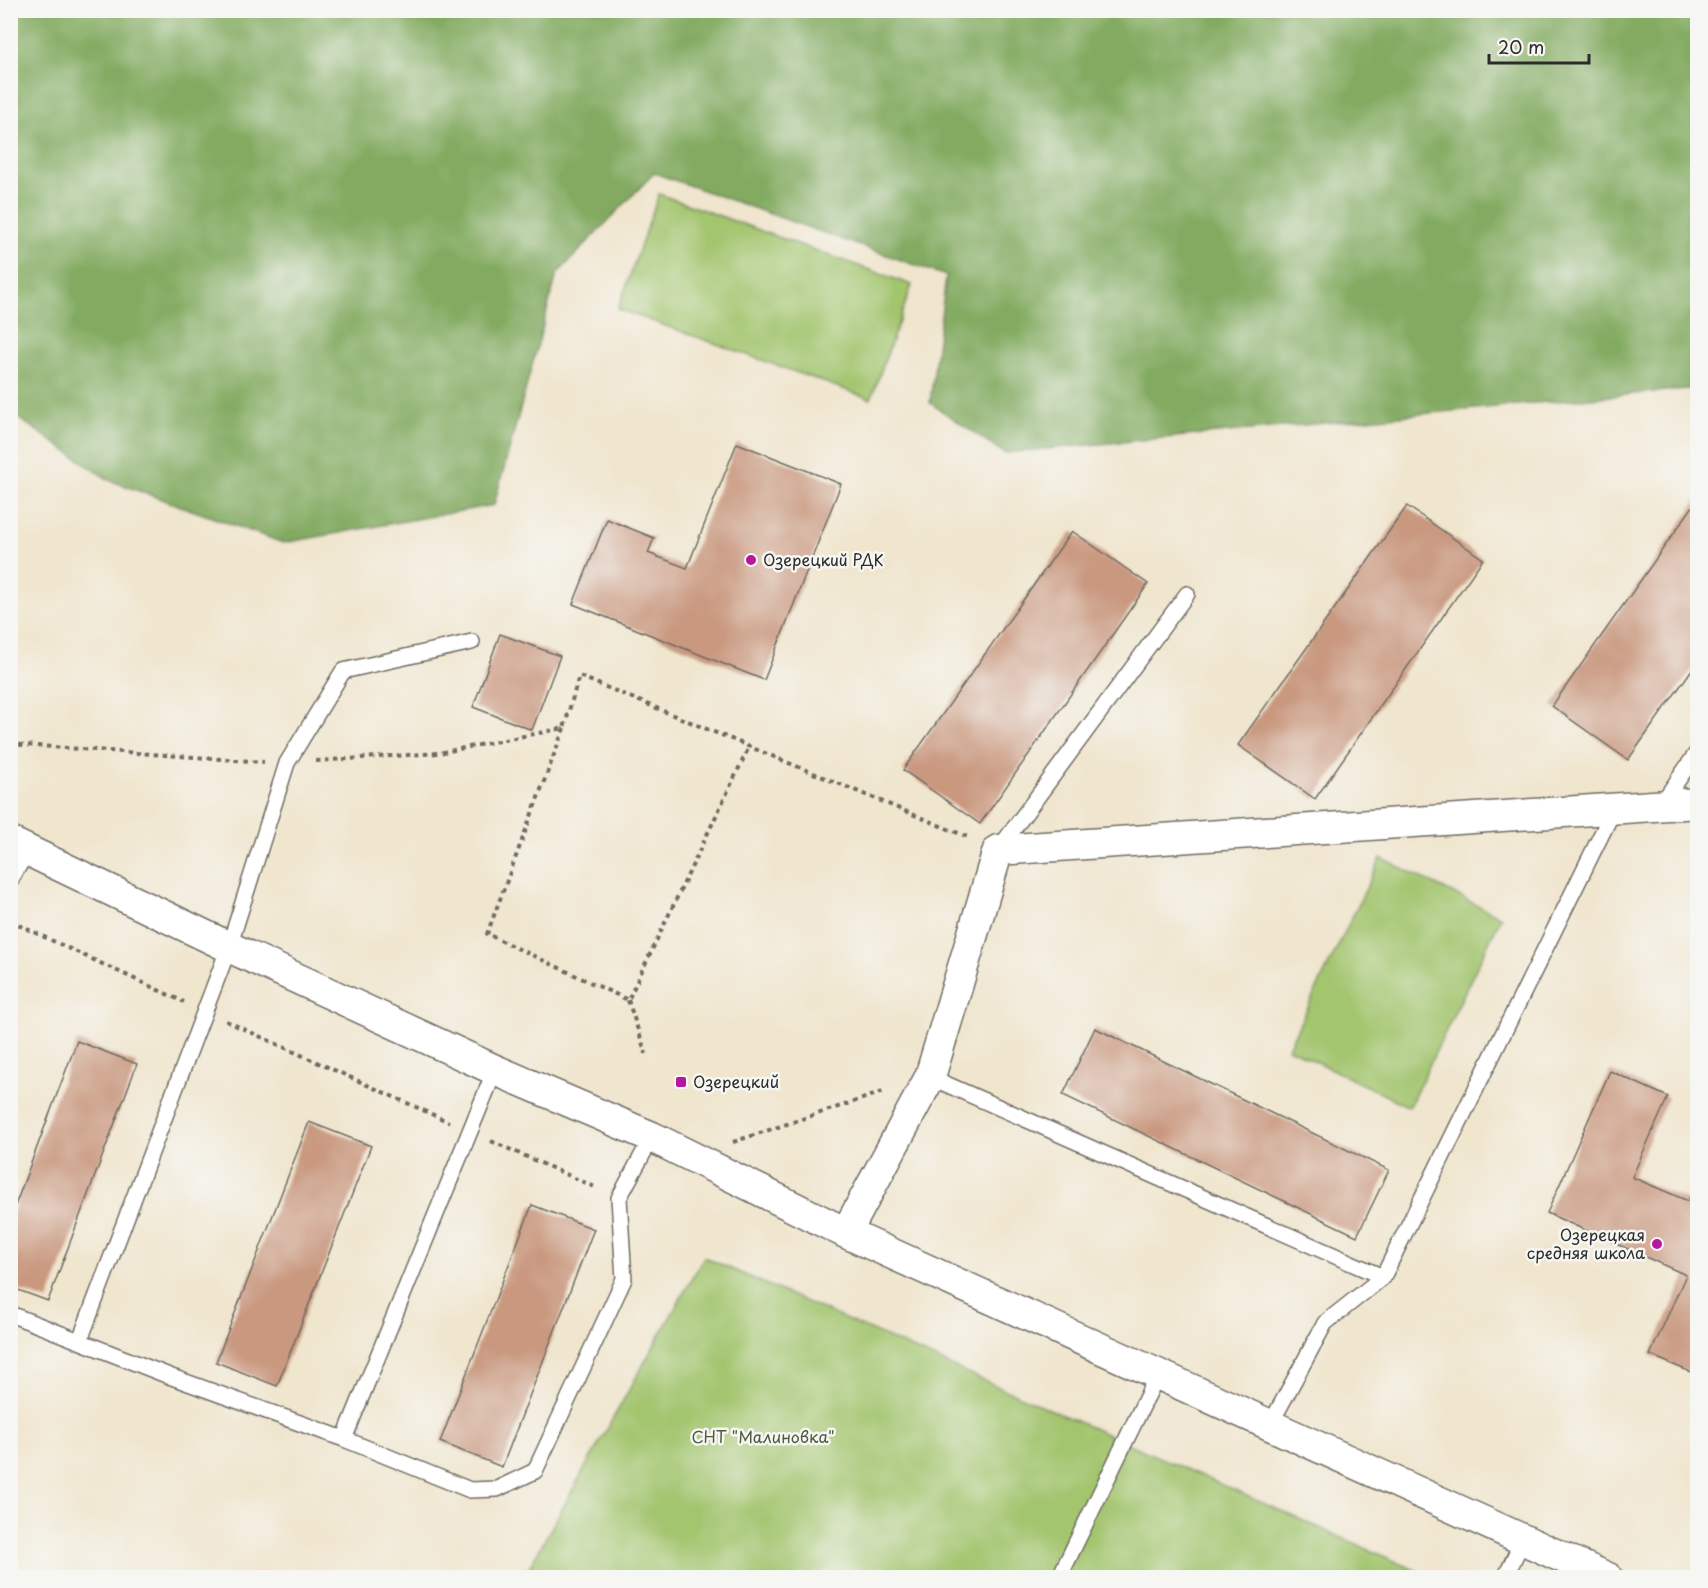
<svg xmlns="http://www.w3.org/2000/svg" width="1708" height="1588" font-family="'Playpen Sans',sans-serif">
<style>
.green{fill:#a3c56e;stroke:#67784c;stroke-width:1.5}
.forest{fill:#82aa61;stroke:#566a46;stroke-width:1.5}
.building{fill:#c9987f}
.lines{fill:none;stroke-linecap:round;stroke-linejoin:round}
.lane-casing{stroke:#706c64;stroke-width:18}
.street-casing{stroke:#706c64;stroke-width:33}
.path{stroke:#706c64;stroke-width:4;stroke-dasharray:4.5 4.5;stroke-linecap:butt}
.lane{stroke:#fff;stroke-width:15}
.street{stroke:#fff;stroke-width:30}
.poi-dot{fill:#b5179e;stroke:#f6f6f2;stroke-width:2}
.labels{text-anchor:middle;stroke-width:5;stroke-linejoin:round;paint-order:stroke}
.poi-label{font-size:16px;fill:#2b2b2b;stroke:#f6f6f2;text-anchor:start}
.park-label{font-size:16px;fill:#4f593f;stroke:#f6f6f2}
</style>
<rect width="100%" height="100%" fill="#f6f6f2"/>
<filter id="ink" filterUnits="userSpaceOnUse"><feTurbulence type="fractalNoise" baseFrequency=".0167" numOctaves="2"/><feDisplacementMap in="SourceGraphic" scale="12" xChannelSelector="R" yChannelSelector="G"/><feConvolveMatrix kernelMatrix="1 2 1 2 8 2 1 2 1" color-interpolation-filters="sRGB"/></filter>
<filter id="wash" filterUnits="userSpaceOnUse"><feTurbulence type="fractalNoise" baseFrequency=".008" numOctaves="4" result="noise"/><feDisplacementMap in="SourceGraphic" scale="24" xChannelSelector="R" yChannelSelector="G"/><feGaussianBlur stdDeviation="1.35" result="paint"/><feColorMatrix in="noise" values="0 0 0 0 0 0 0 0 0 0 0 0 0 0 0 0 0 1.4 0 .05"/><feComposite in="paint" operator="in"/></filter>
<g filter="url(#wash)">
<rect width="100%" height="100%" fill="#f0e5cd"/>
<g class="green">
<path d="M659,194L912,285L871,399L618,309Z"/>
<path d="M1381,858L1501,917L1409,1107L1288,1048Z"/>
<path d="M704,1257L1431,1577L523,1578Z"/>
</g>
<path class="forest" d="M10,11H1697V388L1004,453L930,403L946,276L654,173L557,274L494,505L283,543L109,480L11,413Z"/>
<g id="blocks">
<g class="building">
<path d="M737,443L841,484L764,680L573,604L607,519L654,538L648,553L687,568Z"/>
<path d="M1698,499V661L1628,760L1552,706Z"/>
<path d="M1407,506L1483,559L1315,799L1238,745Z"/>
<path d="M1072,531L1148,584L980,824L903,770Z"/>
<path d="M500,634L560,656L532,730L473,707Z"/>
<path d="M1095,1028L1389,1170L1357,1236L1063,1095Z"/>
<path d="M77,1041L137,1064L48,1301L10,1287V1219Z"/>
<path d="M1610,1071L1668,1097L1632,1177L1688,1201L1698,1180V1375L1650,1355L1686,1275L1547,1213Z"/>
<path d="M309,1122L371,1146L277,1386L216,1362Z"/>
<path d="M532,1205L594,1229L502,1467L440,1442Z"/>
</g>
</g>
</g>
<g filter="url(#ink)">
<use href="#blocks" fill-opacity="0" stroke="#706c64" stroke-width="1.5"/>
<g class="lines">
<g class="lane-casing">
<g id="lane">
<path d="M1660,806L1698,751"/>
<path d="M998,850L1187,594"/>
<path d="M10,881L28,850"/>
<path d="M930,1077L1383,1277"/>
<path d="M10,1314L169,1376L344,1439L470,1490L497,1489L535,1471L624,1279L619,1198L652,1137"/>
<path d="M80,1340L229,947L287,763L343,671L472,642"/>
<path d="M1270,1425L1325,1323L1383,1277L1614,809"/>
<path d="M344,1439L495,1070"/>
<path d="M1059,1578L1158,1374"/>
<path d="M1505,1578L1523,1539"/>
</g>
</g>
<g class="street-casing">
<g id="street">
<path d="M10,842L229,947L495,1070L652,1137L846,1233L1608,1578"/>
<path d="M846,1233L930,1077L998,850L1698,803"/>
</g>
</g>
<g class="path">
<path d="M564,728L487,934L628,1000L749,747"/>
<path d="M10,744L264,762"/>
<path d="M316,761L439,753L564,728L579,676L970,838"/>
<path d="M10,921L184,1002"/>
<path d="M628,1000L646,1054"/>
<path d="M226,1021L449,1122"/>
<path d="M491,1141L597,1188"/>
<path d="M733,1142L886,1091"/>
</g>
<use href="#lane" class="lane"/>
<use href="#street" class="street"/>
</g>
</g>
<g class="poi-dot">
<circle cx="751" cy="560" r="6"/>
<rect x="675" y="1076" width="12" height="12" rx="3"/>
<circle cx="1657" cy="1244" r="6"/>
</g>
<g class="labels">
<g class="poi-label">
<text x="763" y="566">Озерецкий РДК</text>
<text x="693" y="1088">Озерецкий</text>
<text x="1645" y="1241" text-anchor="end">Озерецкая<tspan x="1645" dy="18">средняя школа</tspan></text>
</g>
<g class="park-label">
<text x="763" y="1443">СНТ "Малиновка"</text>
</g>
</g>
<rect width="1708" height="1588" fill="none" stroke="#f6f6f2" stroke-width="36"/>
<path d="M1489 54v9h100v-9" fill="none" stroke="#2b2b2b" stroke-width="3"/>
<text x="1498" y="54" font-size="18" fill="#2b2b2b" stroke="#f6f6f2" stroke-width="4.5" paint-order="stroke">20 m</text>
</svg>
